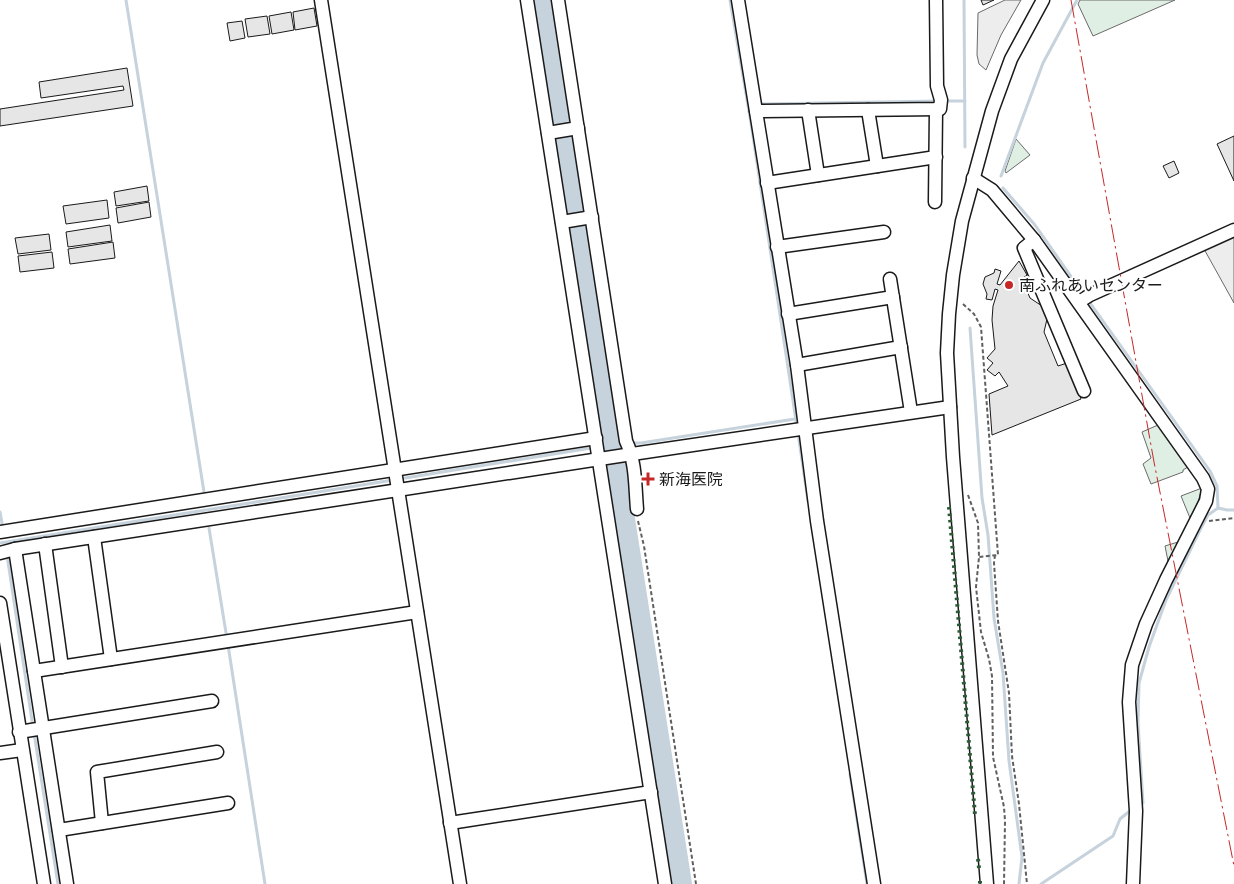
<svg xmlns="http://www.w3.org/2000/svg" width="1234" height="884" font-family="'Open Sans','Noto Sans JP',sans-serif">
<style>
.green{fill:#e0efe3;stroke:#6a6a6a}
.parking{fill:#ededed;stroke:#6a6a6a}
.lines{fill:none;stroke-linecap:round;stroke-linejoin:round}
.stream{stroke:#c6d2dc;stroke-width:3}
.river{stroke:#c6d2dc;stroke-width:20}
.building{fill:#e6e6e6;stroke:#1a1a1a}
.minor-casing{stroke:#1a1a1a;stroke-width:15}
.path{stroke:#5f5f5f;stroke-width:2;stroke-dasharray:4 2.5;stroke-linecap:butt}
.minor{stroke:#fff;stroke-width:12}
.hedge{stroke:#2b5a34;stroke-width:4;stroke-dasharray:2.5 4;stroke-linecap:butt}
.power{stroke:#c62828;stroke-width:1;stroke-dasharray:18 4 2.5 4;stroke-linecap:butt}
.poi-dot{fill:#c62828;stroke:#fff;stroke-width:2}
.labels{text-anchor:middle;stroke-width:4;stroke-linejoin:round;paint-order:stroke}
.poi-label{font-size:16px;fill:#1a1a1a;stroke:#fff;text-anchor:start}
</style>
<rect width="100%" height="100%" fill="#fff"/>
<g class="green">
<path d="M1080,0H1175L1093,36L1078,4Z"/>
<path d="M1016,139L1030,155L1006,173L1005,171Z"/>
<path d="M1158,425L1188,467L1183,470V472L1151,484L1143,464L1151,458L1142,432Z"/>
<path d="M1202,488L1198,502L1190,518L1181,496Z"/>
<path d="M1178,542L1168,561L1165,546Z"/>
</g>
<g class="parking">
<path d="M1005,0H1021L1001,35L986,70L979,64L977,55L978,13Z"/>
<path d="M1234,235V303L1204,249Z"/>
</g>
<g class="lines">
<g class="stream">
<path d="M126,0L204,492"/>
<path d="M730,0L751,123L797,427"/>
<path d="M964,0L965,147"/>
<path d="M945,101H965"/>
<path d="M757,104L939,101"/>
<path d="M1001,176L1043,63L1077,0"/>
<path d="M1003,188L1035,225L1084,295"/>
<path d="M1088,300L1210,471L1217,486L1218,508L1227,510H1234"/>
<path d="M970,328L982,498L988,535L994,618L1003,673L1009,761L1022,857L1019,884"/>
<path d="M798,433L808,501"/>
<path d="M633,443H641L795,419"/>
<path d="M607,444L613,443"/>
<path d="M614,446L622,445"/>
<path d="M399,479L591,448"/>
<path d="M0,512L3,529"/>
<path d="M209,528L227,639"/>
<path d="M0,543L393,480"/>
<path d="M7,555L33,727"/>
<path d="M228,645L265,884"/>
<path d="M34,733L58,884"/>
<path d="M850,774L867,884"/>
<path d="M1139,805L1143,803L1138,723L1139,683L1149,647L1166,600L1200,530L1208,515L1218,508"/>
<path d="M1041,884L1113,836L1120,819L1131,810"/>
</g>
<path class="river" d="M544,0L682,884"/>
</g>
<g class="building">
<path d="M981,0H994L983,5Z"/>
<path d="M314,8L317,26L295,30L293,12Z"/>
<path d="M291,12L294,30L272,34L269,16Z"/>
<path d="M267,16L270,34L248,37L245,19Z"/>
<path d="M242,21L245,38L230,41L227,23Z"/>
<path d="M127,68L133,106L0,126V109L124,90L123,86L41,98L39,82Z"/>
<path d="M1234,136V181L1217,144Z"/>
<path d="M1174,161L1179,173L1169,178L1163,166Z"/>
<path d="M147,186L149,201L116,206L114,192Z"/>
<path d="M107,200L109,218L66,224L63,206Z"/>
<path d="M149,202L151,217L118,223L116,208Z"/>
<path d="M110,225L112,241L68,247L66,232Z"/>
<path d="M49,234L51,250L18,254L15,238Z"/>
<path d="M113,242L115,258L70,264L68,249Z"/>
<path d="M52,252L54,268L20,272L18,256Z"/>
<path d="M1019,261L1027,275L1022,279L1030,298L1042,306L1047,319L1044,332L1058,366L1067,363L1081,399L992,435L989,394L1008,386L999,372L995,376L987,370L993,363L987,358L995,349L992,320L993,306L998,290L995,289L992,300L986,299L987,294L983,284L985,277L994,273L995,269L1001,271L997,284L1000,285Z"/>
</g>
<g class="lines">
<g class="minor-casing">
<g id="minor">
<path d="M321,0L460,884"/>
<path d="M527,0L665,884"/>
<path d="M558,0L626,441C636,462 635,486 637,509"/>
<path d="M738,0L797,365L817,521L874,884"/>
<path d="M808,110L818,175"/>
<path d="M868,110L877,166"/>
<path d="M756,111L940,109L941,100L937,86L936,0"/>
<path d="M548,133L578,128"/>
<path d="M973,178L992,190L1034,240L1203,478L1208,489L1206,501L1166,580L1146,624L1132,665L1129,702L1136,811L1133,884"/>
<path d="M767,183L936,157"/>
<path d="M935,202L936,109"/>
<path d="M562,222L592,217"/>
<path d="M1034,240L1024,248L1084,391"/>
<path d="M777,247L884,232"/>
<path d="M890,279L911,412"/>
<path d="M1079,302L1090,295L1234,230"/>
<path d="M788,314L893,297"/>
<path d="M797,365L901,347"/>
<path d="M0,532L596,438"/>
<path d="M94,537L111,659"/>
<path d="M45,544L62,667"/>
<path d="M15,549L67,884"/>
<path d="M0,553L15,549L632,454L950,407"/>
<path d="M0,603L44,884"/>
<path d="M34,671L417,612"/>
<path d="M19,732L212,701"/>
<path d="M0,753L22,750"/>
<path d="M102,823L97,772L217,752"/>
<path d="M450,823L651,792"/>
<path d="M59,830L228,803"/>
<path d="M987,884L953,457L947,353L949,314L953,275L962,221L992,111L1011,59L1043,0"/>
</g>
</g>
<g class="path">
<path d="M963,304L974,314L981,327L998,555L979,557"/>
<path d="M968,495L978,523L979,557L976,587L981,632L989,659L992,676L993,757L1004,807L1005,821L1004,884"/>
<path d="M638,521L644,546L696,884"/>
<path d="M1209,521L1234,518"/>
<path d="M995,555L994,563L998,621L1009,693L1012,756L1019,804L1027,884"/>
</g>
<use href="#minor" class="minor"/>
<g class="hedge">
<path d="M949,507L975,815"/>
<path d="M978,859L979,868"/>
<path d="M980,881V884"/>
</g>
<path class="power" d="M1071,0L1154,462L1234,866"/>
</g>
<g class="poi-dot">
<circle cx="1009" cy="285" r="5"/>
<path d="M645.5 471.5h5v5h5v5h-5v5h-5v-5h-5v-5h5z"/>
</g>
<g class="labels">
<g class="poi-label">
<text x="1019" y="291">南ふれあいセンター</text>
<text x="659" y="485">新海医院</text>
</g>
</g>
</svg>
